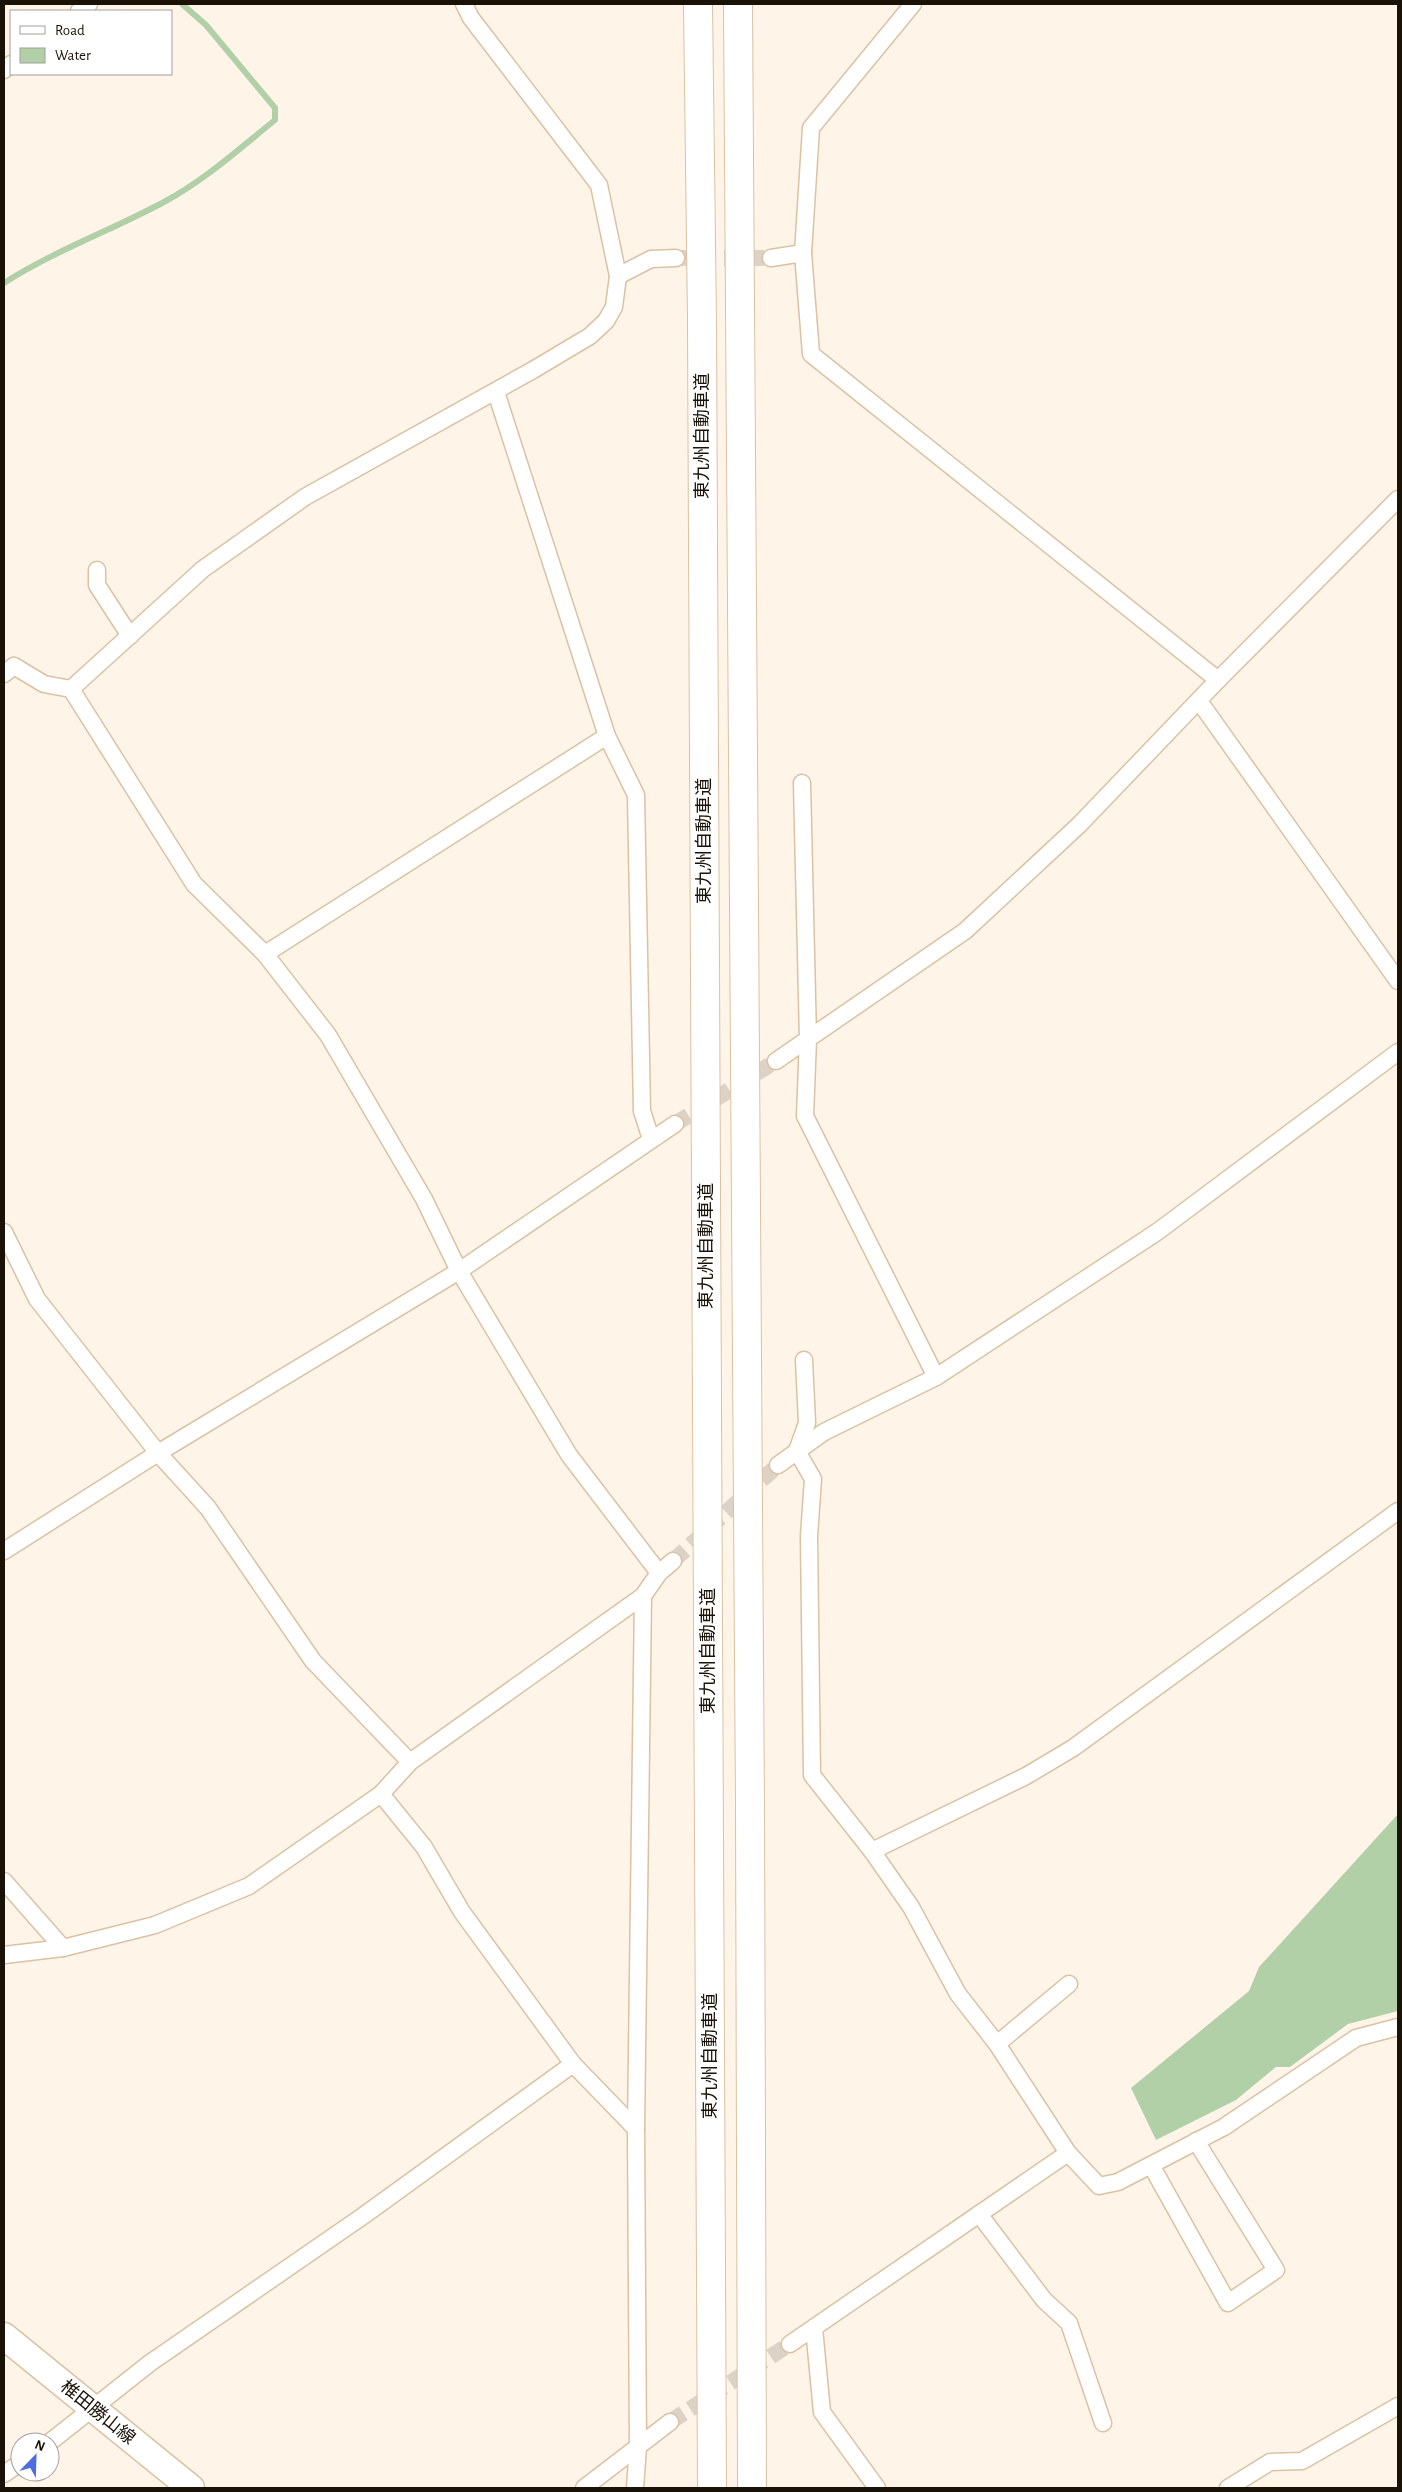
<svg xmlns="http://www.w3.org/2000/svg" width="1402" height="2492" font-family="'Alegreya Sans','Noto Sans JP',sans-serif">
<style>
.water{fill:#b2d0a8}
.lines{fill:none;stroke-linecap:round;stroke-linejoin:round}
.stream{stroke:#b2d0a8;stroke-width:6}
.street-tunnel{stroke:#dcd2c6;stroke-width:16;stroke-dasharray:16 8;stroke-linecap:butt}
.street-casing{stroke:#dac2a3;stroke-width:19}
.primary-casing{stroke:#dac2a3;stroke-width:29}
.highway-casing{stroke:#dac2a3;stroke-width:30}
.street{stroke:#fff;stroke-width:16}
.primary{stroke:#fff;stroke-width:26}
.highway{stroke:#fff;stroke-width:28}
.labels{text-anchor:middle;stroke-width:4;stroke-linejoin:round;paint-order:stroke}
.street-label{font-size:18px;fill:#1a1207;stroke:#fff}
</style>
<rect width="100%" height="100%" fill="#fef4e8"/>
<path class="water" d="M1398,1814V2011L1348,2024L1290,2067H1276L1236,2100L1156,2140L1131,2088L1249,1991L1259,1967Z"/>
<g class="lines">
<path class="stream" d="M4,283C54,251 112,230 164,202C205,180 239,149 275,120V108L206,25L182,4"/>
<g class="street-tunnel">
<path d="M676,258H771"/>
<path d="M675,1124L776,1061"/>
<path d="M673,1561L778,1465"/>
<path d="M670,2422L790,2344"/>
</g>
<g class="street-casing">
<g id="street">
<path d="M913,4L811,128L803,253L811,354L1218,680"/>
<path d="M79,11L89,4"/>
<path d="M4,70L11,64"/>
<path d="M771,258L803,253"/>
<path d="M618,276L651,259L676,258"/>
<path d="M496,392L607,736L636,795L642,1111L651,1139"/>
<path d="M97,570V585L130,636"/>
<path d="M4,674L14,666L44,684L71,689L194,884L265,954L328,1035L424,1199L459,1271L569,1455L659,1573"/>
<path d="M71,689L203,569L305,497L533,370L590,336L606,321L614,307L618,276L599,185L471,18L464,4"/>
<path d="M1199,701L1398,981"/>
<path d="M802,783L808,1039L805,1116L936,1377"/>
<path d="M265,954L607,736"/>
<path d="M776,1061L965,931L1079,825L1218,680L1398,499"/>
<path d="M4,1232L37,1299L158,1453L208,1508L313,1661L410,1762"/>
<path d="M804,1360L807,1423L797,1451L813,1479L809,1536L812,1775L872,1851L911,1907L958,1994L997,2044L1068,2153"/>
<path d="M778,1465L824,1432L936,1377L1157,1232L1398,1052"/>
<path d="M4,1551L158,1453L459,1271L675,1124"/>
<path d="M381,1794L424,1847L462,1912L573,2064L636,2129"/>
<path d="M872,1851L1026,1776L1073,1748L1398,1511"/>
<path d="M4,1881L63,1948"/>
<path d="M4,1955L63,1948L155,1925L249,1886L381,1794L410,1762L643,1596L659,1573L673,1561"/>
<path d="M997,2044L1069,1984"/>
<path d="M1151,2165L1228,2303L1276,2270L1196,2141"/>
<path d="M979,2214L1044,2300L1069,2323L1103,2423"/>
<path d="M814,2328L822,2412L877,2488"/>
<path d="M790,2344L1068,2153L1099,2186L1118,2182L1224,2127L1356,2038L1398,2027"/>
<path d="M50,2442L150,2363L363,2216L573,2064"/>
<path d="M4,2474L20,2463"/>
<path d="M584,2488L670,2422"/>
<path d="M635,2488L638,2447L636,2129L643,1596"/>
<path d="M1228,2488L1270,2462L1302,2461L1398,2406"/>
</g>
</g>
<g class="primary-casing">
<path id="primary" d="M4,2336L191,2488"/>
</g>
<g class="highway-casing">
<g id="highway">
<path d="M698,4L702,322L712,2488"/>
<path d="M738,4L750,1809L752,2488"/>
</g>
</g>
<use href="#street" class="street"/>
<use href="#primary" class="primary"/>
<use href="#highway" class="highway"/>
</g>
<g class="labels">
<g class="street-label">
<text transform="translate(702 436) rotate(-90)" y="6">東九州自動車道</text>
<text transform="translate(704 841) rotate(-90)" y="6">東九州自動車道</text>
<text transform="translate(706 1246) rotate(-90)" y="6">東九州自動車道</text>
<text transform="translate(708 1651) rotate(-90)" y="6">東九州自動車道</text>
<text transform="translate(710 2056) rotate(-90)" y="6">東九州自動車道</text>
<text transform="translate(98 2412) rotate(39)" y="6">椎田勝山線</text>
</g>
</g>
<rect width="1402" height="2492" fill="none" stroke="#1a1207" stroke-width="10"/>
<rect x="10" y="10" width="162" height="65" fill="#ffffff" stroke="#a3a09c"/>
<rect x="20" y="26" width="25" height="8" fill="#ffffff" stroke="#a3a09c"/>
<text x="55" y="35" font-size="15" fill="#1a1207">Road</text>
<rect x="20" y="48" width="25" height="15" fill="#b2d0a8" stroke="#a3a09c"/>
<text x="55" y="60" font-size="15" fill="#1a1207">Water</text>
<g transform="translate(35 2457) rotate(23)"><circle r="24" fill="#ffffff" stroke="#a3a09c"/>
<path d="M0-4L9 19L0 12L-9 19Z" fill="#4f6de1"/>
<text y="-8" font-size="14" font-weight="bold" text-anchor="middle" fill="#1a1207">N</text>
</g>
</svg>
